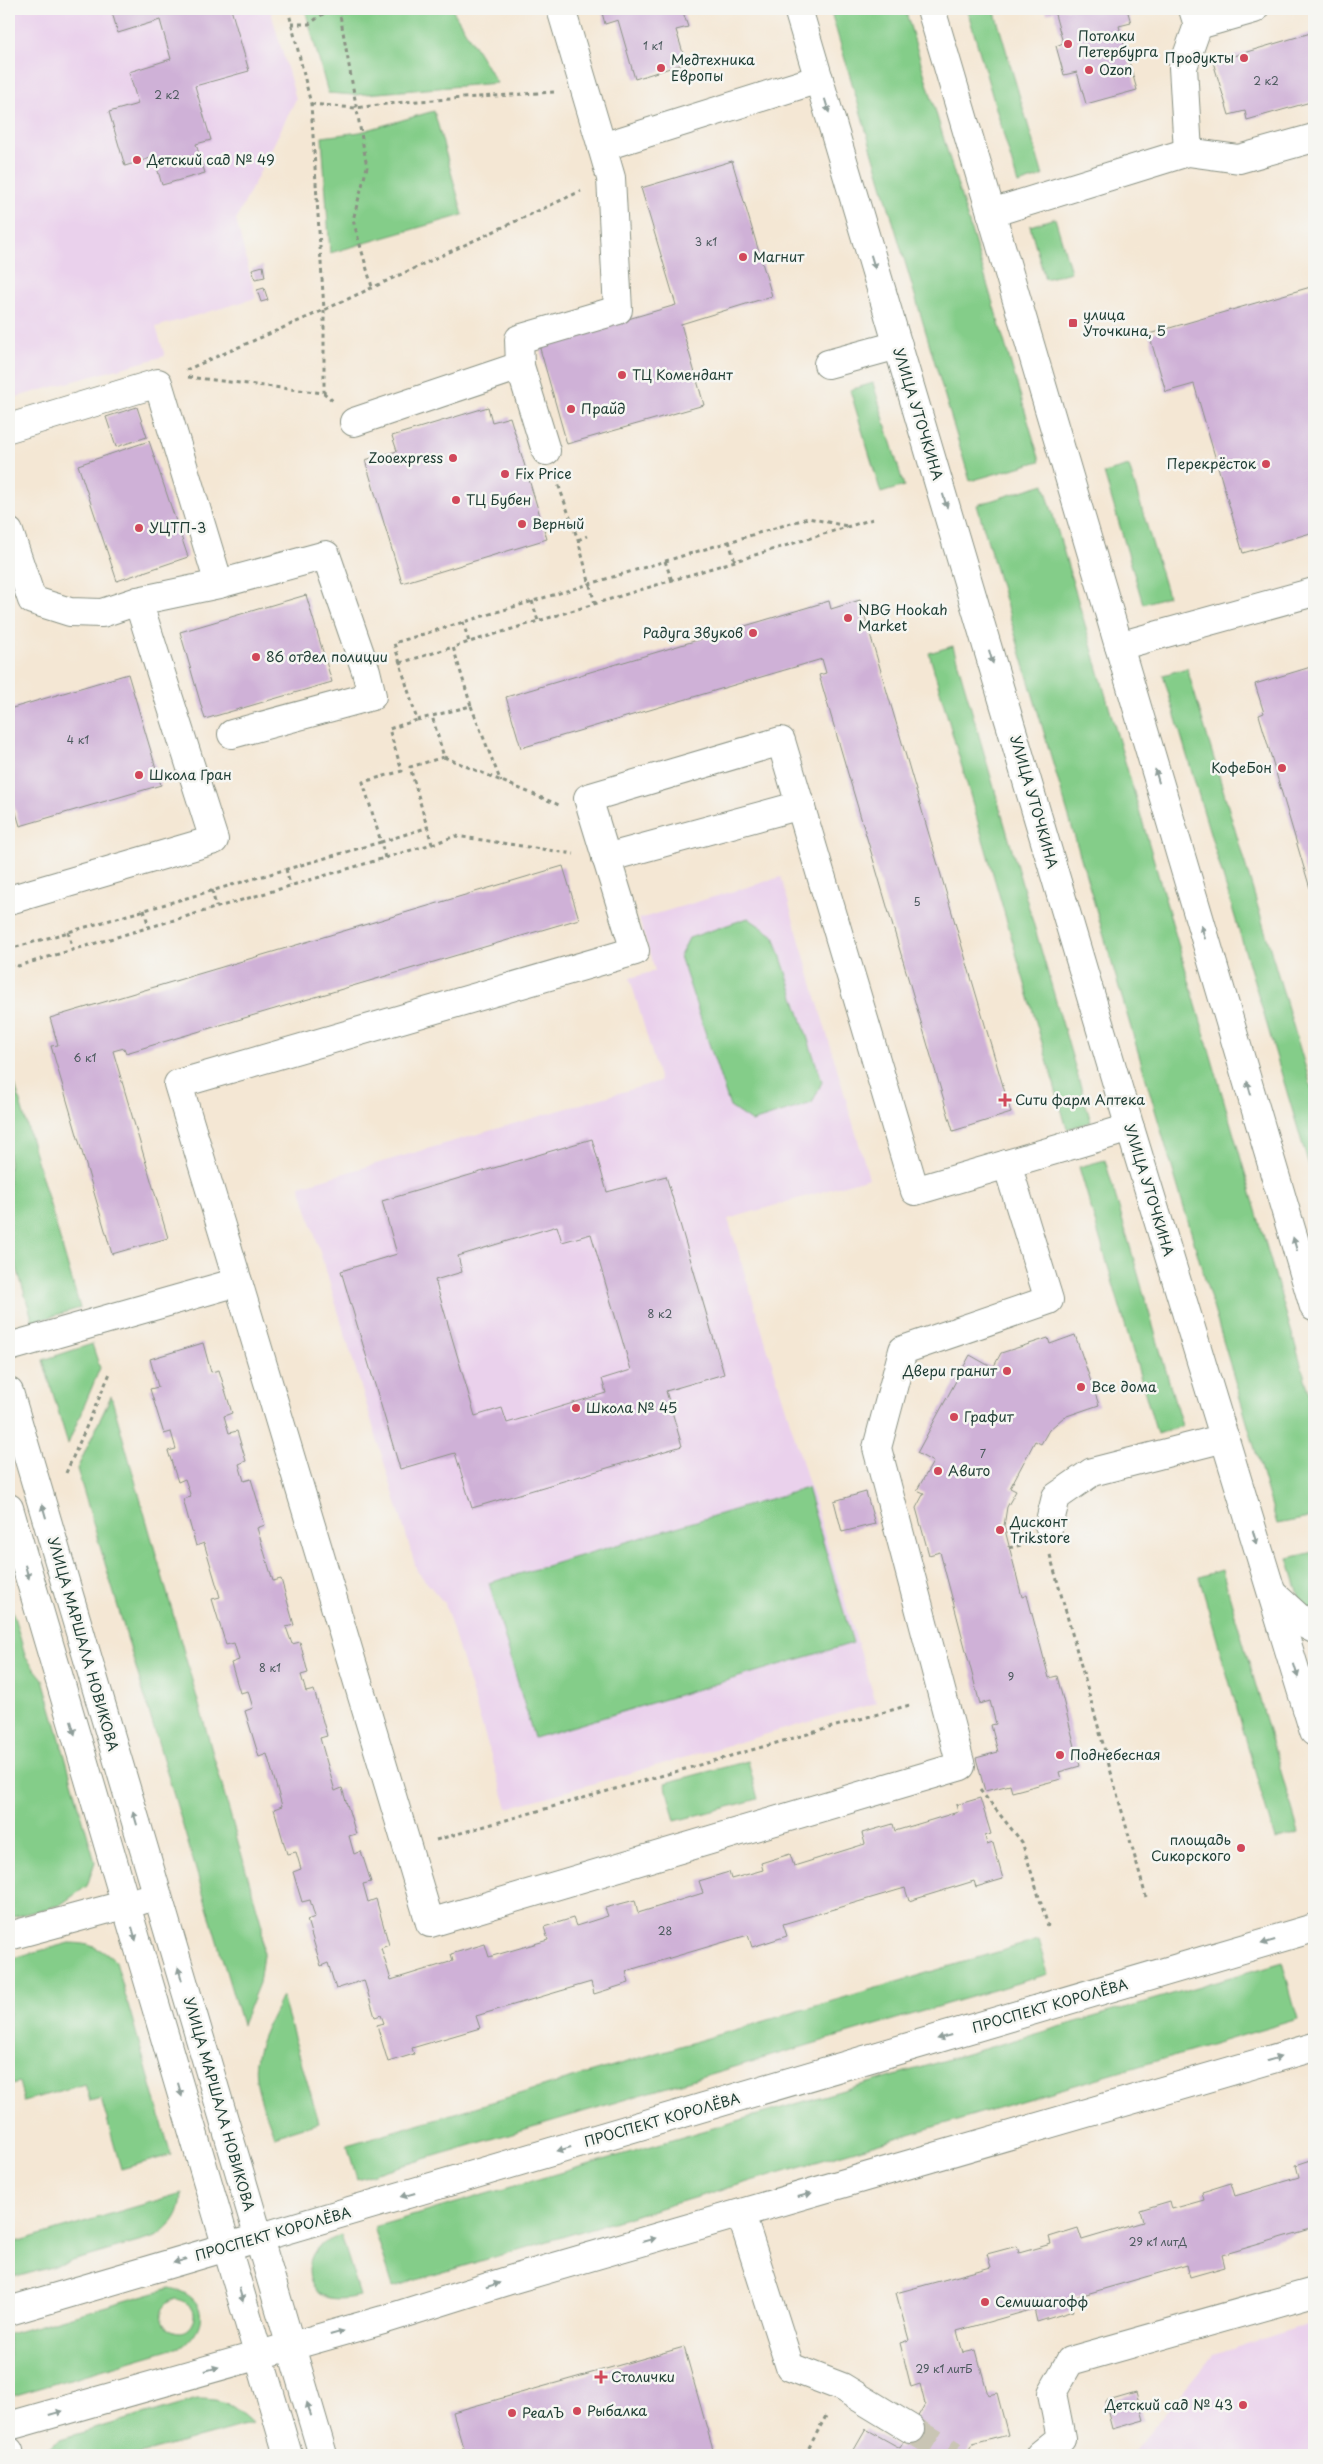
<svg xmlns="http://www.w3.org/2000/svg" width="1323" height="2464" font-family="'Playpen Sans',sans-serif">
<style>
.built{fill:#ead1ec}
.green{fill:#84cd89;stroke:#52855e;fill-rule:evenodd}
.building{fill:#cfb1d7;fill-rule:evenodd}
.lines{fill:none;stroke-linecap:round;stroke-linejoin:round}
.minor-tunnel{stroke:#c9c5b4;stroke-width:28;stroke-dasharray:28 14;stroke-linecap:butt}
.minor-casing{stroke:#8a9284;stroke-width:30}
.path{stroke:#8a9284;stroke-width:3;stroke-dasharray:4 4;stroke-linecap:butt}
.minor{stroke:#fff;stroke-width:28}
.oneway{fill:#8f9e9a}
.poi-dot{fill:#d1495b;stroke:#f6f6f2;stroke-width:2}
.labels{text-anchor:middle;stroke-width:5;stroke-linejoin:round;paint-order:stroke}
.number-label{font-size:11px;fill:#4b5a5d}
.poi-label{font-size:14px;fill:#1f3d34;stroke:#f6f6f2;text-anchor:start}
.street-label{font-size:14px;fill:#1f3d34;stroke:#f6f6f2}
</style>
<rect width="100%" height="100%" fill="#f6f6f2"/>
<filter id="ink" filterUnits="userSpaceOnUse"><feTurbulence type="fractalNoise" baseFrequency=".02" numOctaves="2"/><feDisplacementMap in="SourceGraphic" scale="10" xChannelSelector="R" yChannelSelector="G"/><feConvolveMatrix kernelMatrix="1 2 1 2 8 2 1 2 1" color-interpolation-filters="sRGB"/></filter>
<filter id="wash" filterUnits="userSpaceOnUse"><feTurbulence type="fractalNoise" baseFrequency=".0096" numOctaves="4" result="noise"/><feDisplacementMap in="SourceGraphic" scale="20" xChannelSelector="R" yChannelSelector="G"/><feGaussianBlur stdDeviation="1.12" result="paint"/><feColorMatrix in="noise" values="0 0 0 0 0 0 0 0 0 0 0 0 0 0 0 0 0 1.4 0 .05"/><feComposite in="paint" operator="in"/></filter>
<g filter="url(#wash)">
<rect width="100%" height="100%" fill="#f4e7d4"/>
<g class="built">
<path d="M9,9H270L296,99L236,220L256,298L156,327L165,356L9,399Z"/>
<path d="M781,877L869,1178L728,1219L876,1703L507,1808L445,1604L417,1571L300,1186L660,1081L630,978L655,971L639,919Z"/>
<path d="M1314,2322V2455H1131L1213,2355Z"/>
</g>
<g class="green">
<path d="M305,9H452L497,83L354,95L328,93Z"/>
<path d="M830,9H905L1040,461L970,481Z"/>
<path d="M967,9H994L1043,176L1018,184Z"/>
<path d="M434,111L463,215L330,253L322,137L360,132Z"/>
<path d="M1055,218L1071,272L1045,279L1030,226Z"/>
<path d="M873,383L904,486L881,493L850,390Z"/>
<path d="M1129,466L1168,596L1143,604L1104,473Z"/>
<path d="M1044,484L1314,1409V1517L1277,1524L977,505Z"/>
<path d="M953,646L1091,1122L1067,1129L929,653Z"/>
<path d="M1187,668L1314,1096V1183L1163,675Z"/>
<path d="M748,918L774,936L822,1082L812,1103L752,1122L730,1107L680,956L689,938Z"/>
<path d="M9,1064L80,1308L33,1322L9,1241Z"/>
<path d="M1105,1160L1182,1426L1157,1434L1079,1167Z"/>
<path d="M92,1344L100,1368L68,1444L43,1360Z"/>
<path d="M111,1396L262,1926L263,1955L259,1983L242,2025L77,1469Z"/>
<path d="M807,1488L853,1643L534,1738L489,1583Z"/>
<path d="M1314,1552V1618L1302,1606L1288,1558Z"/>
<path d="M1222,1570L1299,1833L1275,1840L1199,1577Z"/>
<path d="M9,1599L26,1658L43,1679L95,1862L87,1886L60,1905L9,1918Z"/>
<path d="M748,1761L758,1799L675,1821L665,1783Z"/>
<path d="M1038,1940L1048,1974L357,2179L347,2145Z"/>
<path d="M69,1943C90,1943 101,1948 116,1962L171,2155L121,2169L101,2098L90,2101L85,2084L24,2101L19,2082L9,2085V1959Z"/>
<path d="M1282,1962L1298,2019L393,2287L374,2227Z"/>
<path d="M282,1996L319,2122L274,2136C267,2114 252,2085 256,2061C259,2038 273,2016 282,1996Z"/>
<path d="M182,2193C181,2216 173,2224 156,2237L20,2276L9,2275V2244Z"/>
<path d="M341,2235L360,2296C350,2298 340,2300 329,2298C308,2294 304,2266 315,2251C321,2242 332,2239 341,2235Z"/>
<path d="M169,2288C205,2295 211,2323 183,2346L9,2397V2334ZM175,2299C187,2301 199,2309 192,2323C180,2348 141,2314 175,2299Z"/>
<path d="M197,2399C226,2399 231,2404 252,2423L136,2455H40L43,2451L60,2439Z"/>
</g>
<g id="blocks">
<g class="building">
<path d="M111,9H231L249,71L195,86L211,140L196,144L205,173L162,185L154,157L125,166L109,112L138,104L129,72L171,59L160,20L118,33Z"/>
<path d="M601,9H682L688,27L676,30L686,63L635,79L618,20L605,24Z"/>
<path d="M1045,9H1127L1131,23L1119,26L1137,90L1086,104L1077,72L1064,75L1056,46L1063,43L1054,11L1047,14Z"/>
<path d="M1314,32V101L1247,120L1245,111L1229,115L1213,62Z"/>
<path d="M732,161L772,296L681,324L704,405L567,444L539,345L676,305L641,188Z"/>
<path d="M263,266L265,277L255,279L252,269Z"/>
<path d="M1314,286V532L1243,553L1194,384L1166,392L1149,334Z"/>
<path d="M264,288L268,300L261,302L257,290Z"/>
<path d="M137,407L147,437L116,447L106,417Z"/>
<path d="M488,407L492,422L510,417L547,539L402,583L365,460L397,451L392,436Z"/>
<path d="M149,441L188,557L117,581L78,465Z"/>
<path d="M306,595L332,682L205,719L180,632Z"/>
<path d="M860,600L1011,1113L953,1131L819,675L826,673L822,659L521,748L506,697L829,601L831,609Z"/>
<path d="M1314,666V902L1259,715L1264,713L1255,684Z"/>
<path d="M128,674L161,785L20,826L9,789V709Z"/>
<path d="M563,866L579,919L126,1053L124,1048L113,1051L168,1238L112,1254L51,1046L58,1045L50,1018Z"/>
<path d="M592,1139L607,1192L666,1176L724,1374L666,1391L682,1446L472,1508L455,1453L400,1469L341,1271L397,1254L382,1201ZM557,1226L562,1242L591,1234L631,1370L602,1379L606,1393L507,1423L502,1408L475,1416L435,1280L462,1272L458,1256Z"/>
<path d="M1075,1335L1099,1405L1064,1417L1049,1430L1041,1444L1035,1441L1010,1488L1016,1491L1007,1507L1004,1526L1022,1597L1027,1595L1049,1678L1057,1676L1080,1766L1059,1772L1061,1779L1012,1792L1010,1785L985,1791L976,1758L998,1752L991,1725L996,1724L990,1701L980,1704L940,1552L929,1555L916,1508L924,1493L917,1490L933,1462L917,1453L970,1355L993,1368L1001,1353L1048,1338L1050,1344Z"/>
<path d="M203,1343L211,1372L219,1370L232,1413L224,1416L229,1433L237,1431L246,1461L239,1464L244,1481L251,1479L265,1525L257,1528L273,1581L281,1579L294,1625L286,1627L292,1644L300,1642L308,1673L301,1675L306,1692L314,1690L327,1736L320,1738L335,1791L342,1788L356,1834L349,1836L354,1854L361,1851L371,1882L363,1884L368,1902L376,1899L389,1945L381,1948L391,1980L453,1961L451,1954L485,1944L489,1957L548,1940L544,1927L573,1918L576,1926L608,1916L605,1908L635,1900L638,1913L703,1893L699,1881L729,1872L731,1879L763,1870L761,1863L790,1854L794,1866L865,1844L862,1833L893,1824L895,1831L958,1812L956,1805L980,1798L991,1834L985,1836L987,1845L993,1843L1003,1879L976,1887L974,1881L909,1901L905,1888L783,1924L787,1936L752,1947L748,1935L626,1971L629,1983L594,1994L591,1982L476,2016L480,2028L412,2048L414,2054L388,2062L377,2025L384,2023L381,2015L375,2017L364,1980L336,1989L328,1963L321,1966L307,1920L315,1917L310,1900L302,1902L293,1872L301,1869L296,1852L287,1854L274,1809L282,1806L267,1754L259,1757L245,1711L253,1708L248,1691L240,1693L231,1663L239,1660L234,1643L226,1645L212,1599L220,1597L204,1543L196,1546L183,1499L191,1497L185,1479L178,1482L168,1451L176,1449L171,1432L164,1434L150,1389L158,1387L150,1359Z"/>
<path d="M866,1492L875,1524L842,1532L834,1501Z"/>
<path d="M1314,2159V2228L1222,2255L1225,2267L1190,2277L1187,2265L1069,2299L1073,2311L1037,2322L1034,2309L957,2331L963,2353L976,2350L988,2395L997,2393L1008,2435L973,2444L966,2455H851L866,2429L900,2448L925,2404L920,2384L911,2387L900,2343L909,2340L896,2293L991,2267L987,2254L1017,2246L1019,2253L1051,2244L1049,2237L1078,2228L1082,2240L1143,2222L1140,2210L1170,2201L1172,2209L1204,2200L1202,2192L1231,2183L1235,2196L1299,2177L1296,2165Z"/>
<path d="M684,2347L713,2450L695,2455H465L453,2412Z"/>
<path d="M1136,2392L1144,2420L1112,2429L1105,2401Z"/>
</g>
</g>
</g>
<g filter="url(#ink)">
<use href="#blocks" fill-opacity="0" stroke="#8a9284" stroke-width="1"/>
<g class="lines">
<path class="minor-tunnel" d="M911,2429L954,2455"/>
<g class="minor-casing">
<g id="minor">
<path d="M561,9L602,147L819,79"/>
<path d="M798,9L1130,1128L1314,1732"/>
<path d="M931,9L1314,1307"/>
<path d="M1198,25L1254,9"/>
<path d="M1188,152L1183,67L1198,25L1193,9"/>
<path d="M991,213L1188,152L1239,159L1314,138"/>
<path d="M828,364L898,345"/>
<path d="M354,422L520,366"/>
<path d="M9,428L158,383L219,584"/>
<path d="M546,451L520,366L519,339L618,310L611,178L602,147"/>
<path d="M9,532L32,600L70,612L102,613L138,601L219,584L326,555L366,671L372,696L232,734"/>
<path d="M1119,646L1314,592"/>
<path d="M606,858L801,805"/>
<path d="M9,900L214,840L138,601"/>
<path d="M238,1282L430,1923L961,1766L877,1448L903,1350L1049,1300L1007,1164"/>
<path d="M9,1347L238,1282L178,1084L635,951L588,798L781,741L915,1191L1130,1128"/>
<path d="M9,1392L323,2455"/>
<path d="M9,1508L288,2455"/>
<path d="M1049,1525L1056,1497L1092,1472L1225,1438"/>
<path d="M1274,1595L1308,1626L1314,1629"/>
<path d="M9,1936L142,1900"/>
<path d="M741,2214L790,2367L842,2387L911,2429"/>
<path d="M9,2311L1314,1928"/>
<path d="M9,2426L383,2320L510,2280L1314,2047"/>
<path d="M9,2451L10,2455"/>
<path d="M1040,2455L1061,2438L1052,2393L1070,2361L1314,2292"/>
</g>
</g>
<g class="path">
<path d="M288,9L311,104L324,310V393"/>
<path d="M339,9L367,167L353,220L372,287"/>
<path d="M291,24H309L330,9"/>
<path d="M311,104L355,108L404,102L554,92"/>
<path d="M186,370L324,310L581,191"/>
<path d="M188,377L324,393L333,401"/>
<path d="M556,478L578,540L595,604"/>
<path d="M578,540L587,536"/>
<path d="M729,541L735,562"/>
<path d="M665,561L672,581"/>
<path d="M532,601L538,621"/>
<path d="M463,622L469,642"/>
<path d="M400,663L453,647"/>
<path d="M471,706L501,782"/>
<path d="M417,720L432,716"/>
<path d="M444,757L559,805"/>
<path d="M432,844L456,836L574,854"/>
<path d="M385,858L381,842L429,827"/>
<path d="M286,869L290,885"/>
<path d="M212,890L216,907"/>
<path d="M144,910L149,927"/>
<path d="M68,932L73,950"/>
<path d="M9,951L13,948L381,842L363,782L402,771L389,729L417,720L394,643L808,518L847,526"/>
<path d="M9,964L18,966L432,844L410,767L444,757L432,716L471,706L453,647L873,519"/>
<path d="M66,1473L111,1371"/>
<path d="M1009,1548L1025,1544"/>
<path d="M1050,1555L1146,1897"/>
<path d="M980,1790L1022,1842L1048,1926"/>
<path d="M436,1840L913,1704"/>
<path d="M805,2455L827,2414"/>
</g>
<use href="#minor" class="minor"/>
</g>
<defs><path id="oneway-solid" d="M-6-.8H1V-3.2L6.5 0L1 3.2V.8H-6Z" transform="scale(1.25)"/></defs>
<g class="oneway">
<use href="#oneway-solid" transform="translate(827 106) rotate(73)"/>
<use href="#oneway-solid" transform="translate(873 262) rotate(73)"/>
<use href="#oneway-solid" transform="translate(945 501) rotate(73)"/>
<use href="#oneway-solid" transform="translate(991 657) rotate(74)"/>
<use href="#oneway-solid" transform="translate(1157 776) rotate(-106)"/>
<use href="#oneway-solid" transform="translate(1203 932) rotate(-106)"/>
<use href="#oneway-solid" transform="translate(1249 1088) rotate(-106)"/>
<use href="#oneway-solid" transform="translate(1295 1244) rotate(-106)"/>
<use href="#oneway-solid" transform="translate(44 1511) rotate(-106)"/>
<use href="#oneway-solid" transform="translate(1255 1538) rotate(73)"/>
<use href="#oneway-solid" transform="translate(27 1572) rotate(74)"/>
<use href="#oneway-solid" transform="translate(1296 1671) rotate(73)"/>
<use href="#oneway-solid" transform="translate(73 1728) rotate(74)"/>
<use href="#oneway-solid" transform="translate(135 1818) rotate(-106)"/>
<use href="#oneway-solid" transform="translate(134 1934) rotate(74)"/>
<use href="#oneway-solid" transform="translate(1268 1942) rotate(164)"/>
<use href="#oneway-solid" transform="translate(180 1974) rotate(-106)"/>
<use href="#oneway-solid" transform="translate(944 2037) rotate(164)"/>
<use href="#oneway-solid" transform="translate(1274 2059) rotate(-16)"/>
<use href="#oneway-solid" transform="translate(180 2090) rotate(74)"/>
<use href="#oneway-solid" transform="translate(564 2149) rotate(164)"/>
<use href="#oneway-solid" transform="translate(408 2195) rotate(164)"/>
<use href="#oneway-solid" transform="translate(805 2195) rotate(-16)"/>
<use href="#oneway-solid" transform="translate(649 2240) rotate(-16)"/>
<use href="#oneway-solid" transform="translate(180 2261) rotate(164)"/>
<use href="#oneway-solid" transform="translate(493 2285) rotate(-17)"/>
<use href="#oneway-solid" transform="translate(241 2295) rotate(74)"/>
<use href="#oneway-solid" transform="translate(337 2333) rotate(-16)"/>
<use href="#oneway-solid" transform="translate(212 2369) rotate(-16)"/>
<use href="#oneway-solid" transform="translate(309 2409) rotate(-107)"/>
<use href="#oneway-solid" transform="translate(56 2413) rotate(-16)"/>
</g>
</g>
<g class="poi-dot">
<circle cx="1068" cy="44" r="5"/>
<circle cx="1244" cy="58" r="5"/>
<circle cx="661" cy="68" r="5"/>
<circle cx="1089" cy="70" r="5"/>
<circle cx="137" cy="160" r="5"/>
<circle cx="743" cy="257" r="5"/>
<rect x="1068" y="318" width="10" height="10" rx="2.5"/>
<circle cx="622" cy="375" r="5"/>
<circle cx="571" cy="409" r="5"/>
<circle cx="453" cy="458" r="5"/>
<circle cx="1266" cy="464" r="5"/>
<circle cx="505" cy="474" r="5"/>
<circle cx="456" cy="500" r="5"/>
<circle cx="522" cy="524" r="5"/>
<circle cx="139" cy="528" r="5"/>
<circle cx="848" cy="618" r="5"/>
<circle cx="753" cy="633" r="5"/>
<circle cx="256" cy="657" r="5"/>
<circle cx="1282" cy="768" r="5"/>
<circle cx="139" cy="775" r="5"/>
<path d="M1002.5 1092.5h5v5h5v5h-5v5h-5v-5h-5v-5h5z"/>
<circle cx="1007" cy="1371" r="5"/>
<circle cx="1081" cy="1387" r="5"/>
<circle cx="576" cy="1408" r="5"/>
<circle cx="954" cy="1417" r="5"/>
<circle cx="938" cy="1471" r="5"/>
<circle cx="1000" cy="1530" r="5"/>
<circle cx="1060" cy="1755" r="5"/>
<circle cx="1241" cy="1848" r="5"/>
<circle cx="985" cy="2302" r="5"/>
<path d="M598.5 2369.5h5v5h5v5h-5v5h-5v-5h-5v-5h5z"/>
<circle cx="1243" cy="2405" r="5"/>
<circle cx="577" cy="2411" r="5"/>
<circle cx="512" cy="2413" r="5"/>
</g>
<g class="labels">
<g class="number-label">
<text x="653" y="50">1 к1</text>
<text x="1266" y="85">2 к2</text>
<text x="167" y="99">2 к2</text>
<text x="706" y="246">3 к1</text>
<text x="78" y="744">4 к1</text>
<text x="917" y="906">5</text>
<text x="85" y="1062">6 к1</text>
<text x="660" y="1318">8 к2</text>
<text x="983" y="1458">7</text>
<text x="270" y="1672">8 к1</text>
<text x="1011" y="1681">9</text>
<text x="665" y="1935">28</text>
<text x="1158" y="2246">29 к1 литД</text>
<text x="944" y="2373">29 к1 литБ</text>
</g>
<g class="poi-label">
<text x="1078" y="41">Потолки<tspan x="1078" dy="16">Петербурга</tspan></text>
<text x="1234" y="63" text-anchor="end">Продукты</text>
<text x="671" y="65">Медтехника<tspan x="671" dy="16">Европы</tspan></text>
<text x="1099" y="75">Ozon</text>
<text x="147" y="165">Детский сад № 49</text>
<text x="753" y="262">Магнит</text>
<text x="1083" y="320">улица<tspan x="1083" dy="16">Уточкина, 5</tspan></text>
<text x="632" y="380">ТЦ Комендант</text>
<text x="581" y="414">Прайд</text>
<text x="443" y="463" text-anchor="end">Zooexpress</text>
<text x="1256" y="469" text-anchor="end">Перекрёсток</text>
<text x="515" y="479">Fix Price</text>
<text x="466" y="505">ТЦ Бубен</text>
<text x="532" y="529">Верный</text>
<text x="149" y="533">УЦТП-3</text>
<text x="858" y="615">NBG Hookah<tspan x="858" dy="16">Market</tspan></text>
<text x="743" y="638" text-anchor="end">Радуга Звуков</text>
<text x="266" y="662">86 отдел полиции</text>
<text x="1272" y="773" text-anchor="end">КофеБон</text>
<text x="149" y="780">Школа Гран</text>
<text x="1015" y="1105">Сити фарм Аптека</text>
<text x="997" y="1376" text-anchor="end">Двери гранит</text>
<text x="1091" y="1392">Все дома</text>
<text x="586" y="1413">Школа № 45</text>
<text x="964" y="1422">Графит</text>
<text x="948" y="1476">Авито</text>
<text x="1010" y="1527">Дисконт<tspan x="1010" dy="16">Trikstore</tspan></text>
<text x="1070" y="1760">Поднебесная</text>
<text x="1231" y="1845" text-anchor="end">площадь<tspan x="1231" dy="16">Сикорского</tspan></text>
<text x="995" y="2307">Семишагофф</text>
<text x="611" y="2382">Столички</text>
<text x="1233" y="2410" text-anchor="end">Детский сад № 43</text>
<text x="587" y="2416">Рыбалка</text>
<text x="522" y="2418">РеалЪ</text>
</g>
<g class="street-label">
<text transform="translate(918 414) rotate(73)" y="5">УЛИЦА УТОЧКИНА</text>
<text transform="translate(1034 802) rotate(74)" y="5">УЛИЦА УТОЧКИНА</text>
<text transform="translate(1149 1190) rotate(73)" y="5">УЛИЦА УТОЧКИНА</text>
<text transform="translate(83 1644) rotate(74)" y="5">УЛИЦА МАРШАЛА НОВИКОВА</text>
<text transform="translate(1050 2006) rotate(-16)" y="5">ПРОСПЕКТ КОРОЛЁВА</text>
<text transform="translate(219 2104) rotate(74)" y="5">УЛИЦА МАРШАЛА НОВИКОВА</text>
<text transform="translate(662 2120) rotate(-16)" y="5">ПРОСПЕКТ КОРОЛЁВА</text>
<text transform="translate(273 2234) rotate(-16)" y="5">ПРОСПЕКТ КОРОЛЁВА</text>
</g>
</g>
<rect width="1323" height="2464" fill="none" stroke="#f6f6f2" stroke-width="30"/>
</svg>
